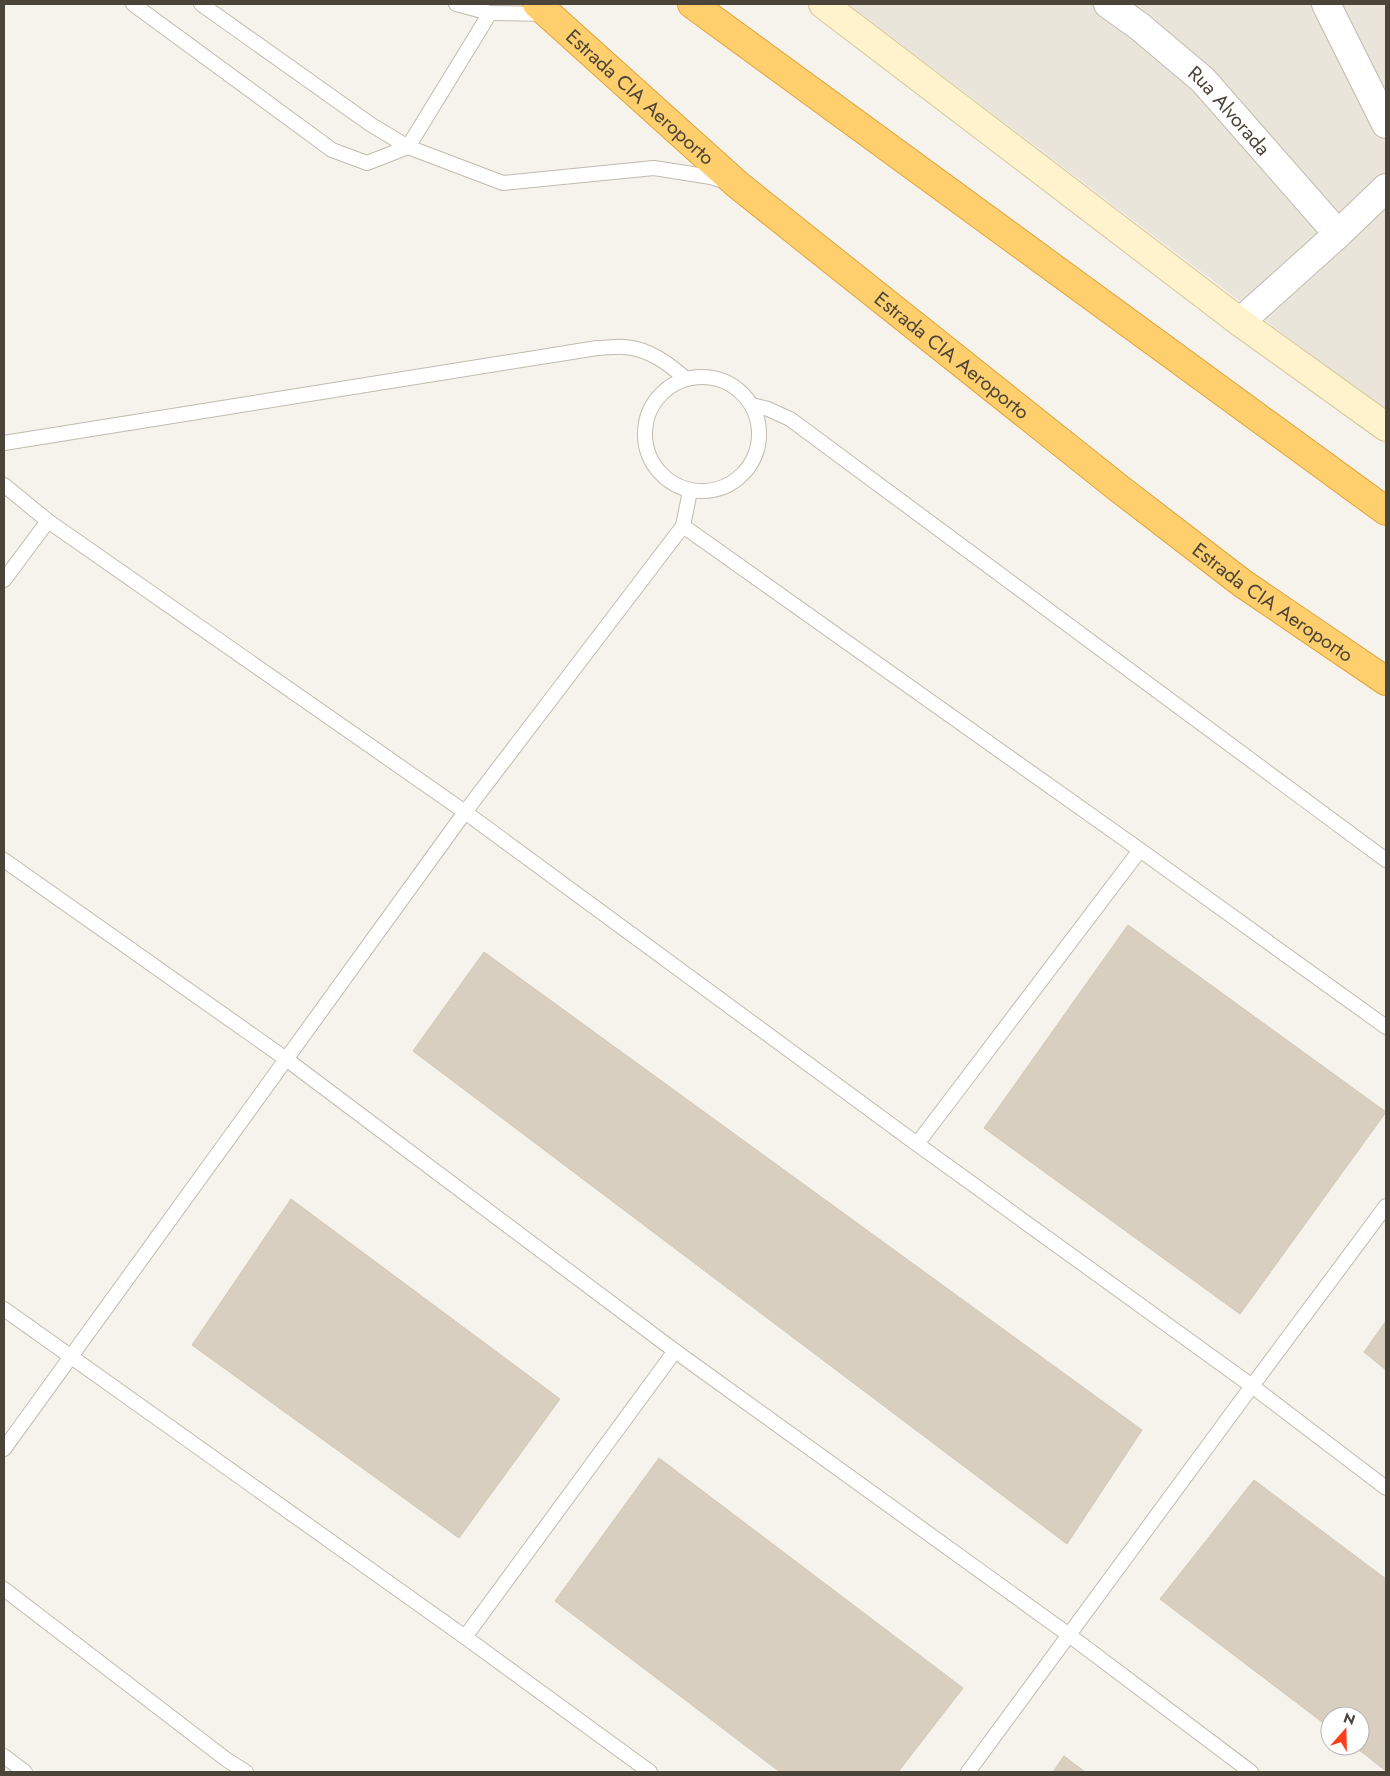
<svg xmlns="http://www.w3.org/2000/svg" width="1390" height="1776" font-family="Jost,sans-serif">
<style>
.residential{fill:#eae5da}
.building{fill:#d8cfc1;stroke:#d3c7b4}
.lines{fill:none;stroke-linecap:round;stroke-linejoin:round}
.lane-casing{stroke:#c2bbae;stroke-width:16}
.street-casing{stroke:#c2bbae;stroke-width:30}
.secondary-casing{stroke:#d6c79b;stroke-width:30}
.highway-casing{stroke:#e0a43c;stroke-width:30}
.lane{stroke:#fff;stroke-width:14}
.street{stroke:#fff;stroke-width:28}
.secondary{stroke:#fff3cd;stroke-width:28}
.highway{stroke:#ffcf6e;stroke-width:28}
.labels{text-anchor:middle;stroke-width:4;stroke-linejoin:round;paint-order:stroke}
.street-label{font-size:20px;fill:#4b4439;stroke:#fff}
</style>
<rect width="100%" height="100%" fill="#f6f3ec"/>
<path class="residential" d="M848,4H1386V412Z"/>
<g class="building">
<path d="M1128,925L1386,1112L1240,1314L984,1128Z"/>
<path d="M484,952L1142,1430L1067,1544L413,1051Z"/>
<path d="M291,1199L560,1399L459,1538L192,1345Z"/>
<path d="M1386,1321V1370L1364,1352Z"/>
<path d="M659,1458L963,1688L898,1772H780L555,1601Z"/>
<path d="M1254,1480L1386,1579V1771L1354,1746H1360V1716H1330V1728L1160,1599Z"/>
<path d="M1064,1756L1085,1772H1053Z"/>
</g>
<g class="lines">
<g class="lane-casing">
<g id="lane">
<path d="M133,4L332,150L367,163L408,147L490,13"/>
<path d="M201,4L370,124L408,147L503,183L654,168L711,177L727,182"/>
<path d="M456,4L490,13L546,14"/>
<circle cx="702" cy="434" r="57"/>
<path d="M752,405L768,409L790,419L1386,860"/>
<path d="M4,443L597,348C606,348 616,346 625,347C649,349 668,363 686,379"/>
<path d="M4,485L48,521L465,812L917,1144L1252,1386L1386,1488"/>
<path d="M683,526L1140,850L1386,1027"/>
<path d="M4,580L48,521"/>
<path d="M4,860L286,1059L675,1351L1069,1635L1251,1772"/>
<path d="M917,1144L1140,850"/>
<path d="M4,1309L465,1637L650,1772"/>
<path d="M4,1449L465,812L683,526L690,491"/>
<path d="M4,1589L227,1760L246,1772"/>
<path d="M465,1637L675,1351"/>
<path d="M4,1756L25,1772"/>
<path d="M968,1772L1252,1386L1386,1206"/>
</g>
</g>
<g class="street-casing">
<g id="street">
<path id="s1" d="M1108,4L1139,26L1203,80L1338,234"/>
<path d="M1326,4L1386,124"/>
<path d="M1240,322L1338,234L1386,188"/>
</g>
</g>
<g class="secondary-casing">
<path id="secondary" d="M823,4L1240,322L1386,427"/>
</g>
<g class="highway-casing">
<g id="highway">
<path id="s2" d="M537,4L738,185L1121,490L1242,583L1386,681"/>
<path d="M692,4L1386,511"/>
</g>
</g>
<use href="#lane" class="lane"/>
<use href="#street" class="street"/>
<use href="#secondary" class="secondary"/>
<use href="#highway" class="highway"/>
</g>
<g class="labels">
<g class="street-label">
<text dy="7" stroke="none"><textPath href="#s2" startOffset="139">Estrada CIA Aeroporto</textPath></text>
<text dy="7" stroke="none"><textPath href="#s1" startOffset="162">Rua Alvorada</textPath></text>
<text dy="7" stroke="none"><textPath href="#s2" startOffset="544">Estrada CIA Aeroporto</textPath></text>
<text dy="7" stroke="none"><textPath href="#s2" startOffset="949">Estrada CIA Aeroporto</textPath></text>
</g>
</g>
<rect width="1390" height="1776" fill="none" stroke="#4b4439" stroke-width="10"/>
<g transform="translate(1345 1731) rotate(20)"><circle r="24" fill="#ffffff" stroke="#b7b4b0"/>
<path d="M0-4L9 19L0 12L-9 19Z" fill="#fc3f1d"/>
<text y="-8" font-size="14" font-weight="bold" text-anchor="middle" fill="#4b4439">N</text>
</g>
</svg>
